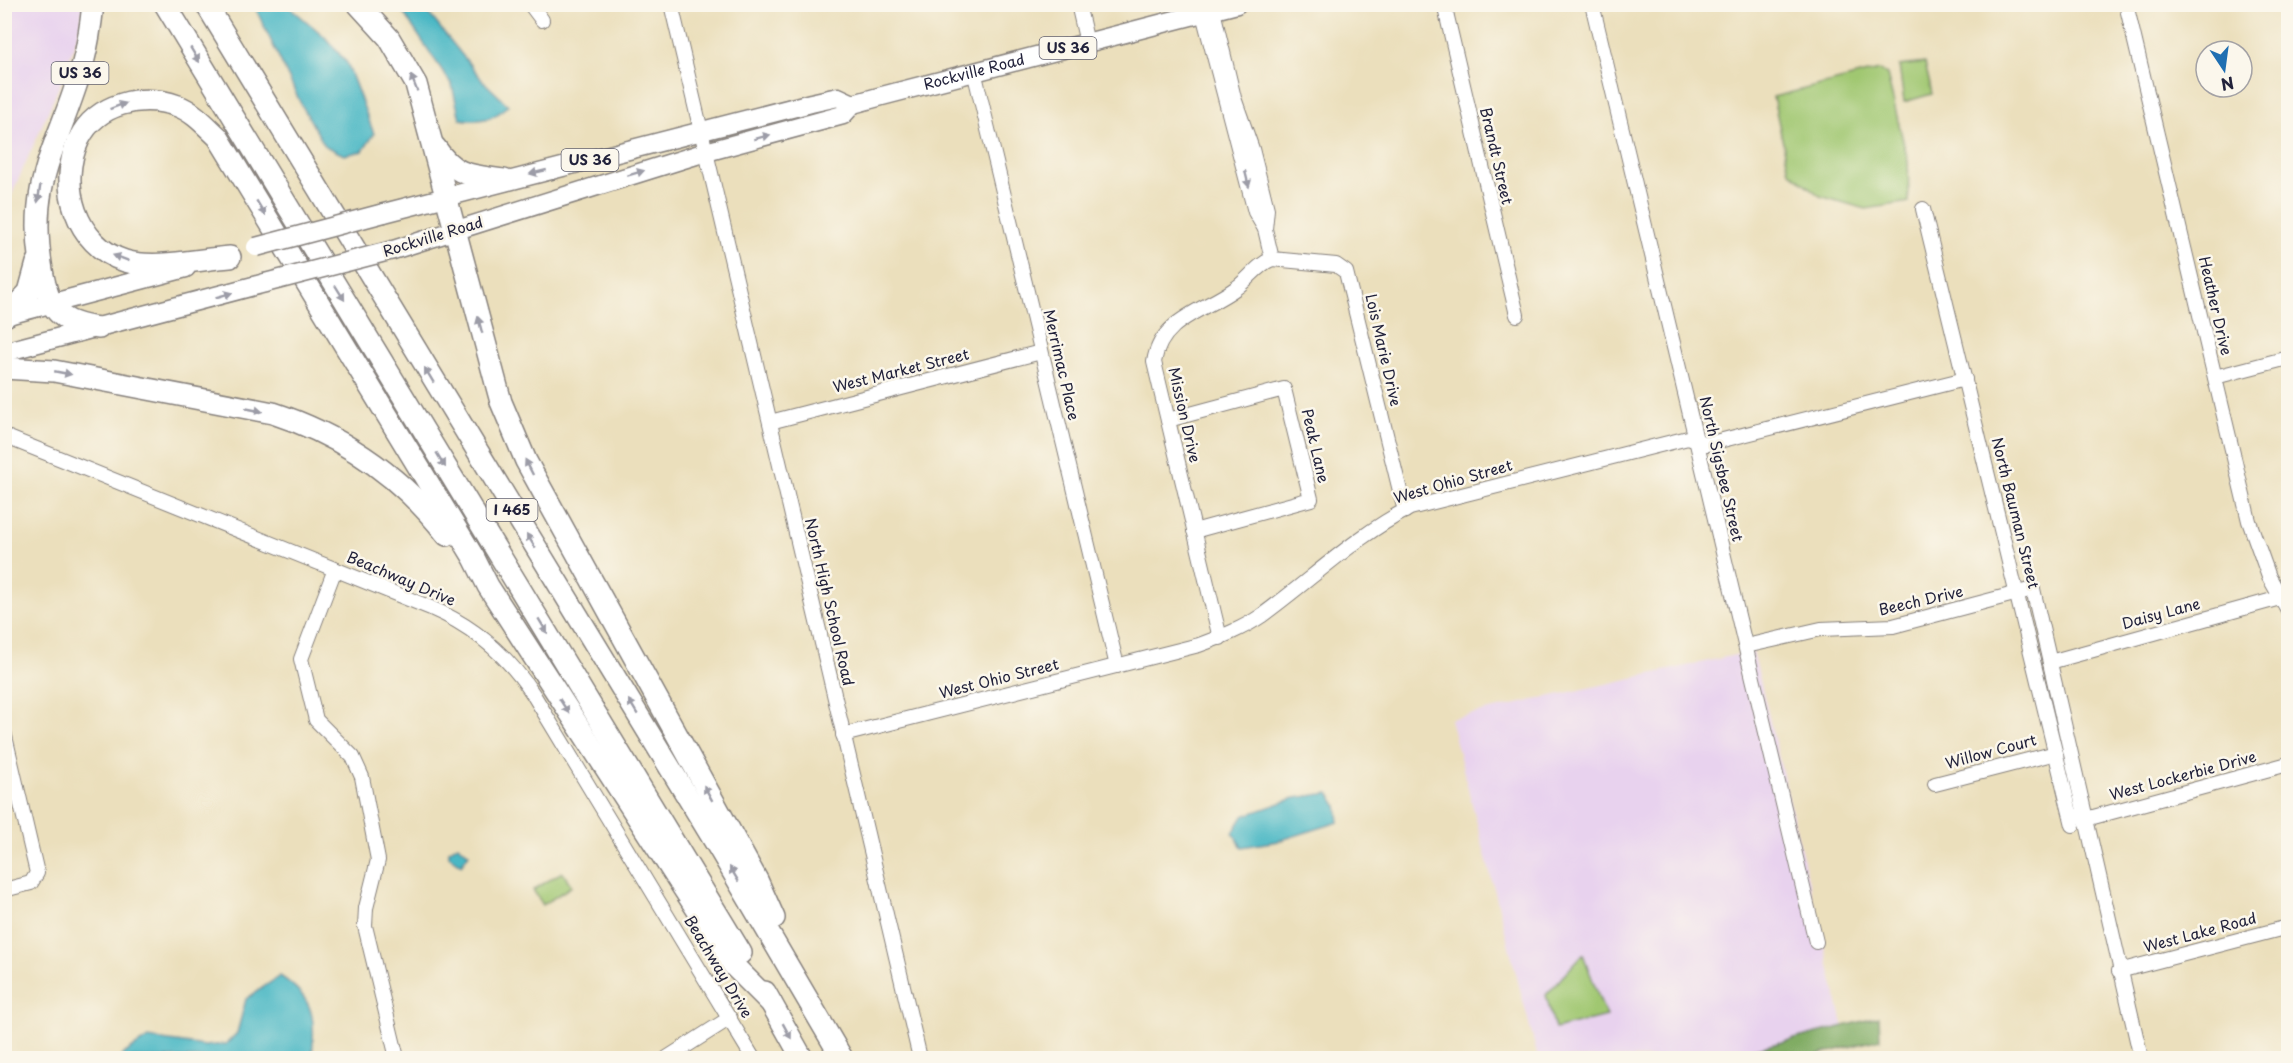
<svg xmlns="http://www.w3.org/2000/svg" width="2293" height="1063" font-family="'Playpen Sans',sans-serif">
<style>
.built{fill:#e8d2ee}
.green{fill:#a0c771;stroke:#617456;stroke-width:1.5}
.forest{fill:#80ac63;stroke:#51674f;stroke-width:1.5}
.water{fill:#4ab7c4;stroke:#366c80;stroke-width:1.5}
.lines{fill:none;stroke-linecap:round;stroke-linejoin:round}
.minor-casing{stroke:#86807c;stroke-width:16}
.major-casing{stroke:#86807c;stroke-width:21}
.highway-casing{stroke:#86807c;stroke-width:24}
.minor{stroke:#fff;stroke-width:14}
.major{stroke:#fff;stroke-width:18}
.highway{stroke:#fff;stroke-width:21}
.major-bridge-casing{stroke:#86807c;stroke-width:21;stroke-linecap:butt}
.major-bridge{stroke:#fff;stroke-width:18}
.oneway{fill:#9c9ca7}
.labels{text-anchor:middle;stroke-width:5;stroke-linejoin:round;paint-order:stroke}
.shield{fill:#fbf7ec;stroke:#636270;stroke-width:1.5}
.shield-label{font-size:14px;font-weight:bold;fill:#22223b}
.street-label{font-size:15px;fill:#22223b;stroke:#fbf7ec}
</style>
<rect width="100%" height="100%" fill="#fbf7ec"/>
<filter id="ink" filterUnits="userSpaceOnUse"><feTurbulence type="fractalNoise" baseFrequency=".0167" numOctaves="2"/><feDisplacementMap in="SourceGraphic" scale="12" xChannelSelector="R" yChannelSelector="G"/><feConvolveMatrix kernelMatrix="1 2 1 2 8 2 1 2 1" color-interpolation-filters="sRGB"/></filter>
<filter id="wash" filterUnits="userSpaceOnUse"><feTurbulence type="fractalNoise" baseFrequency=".008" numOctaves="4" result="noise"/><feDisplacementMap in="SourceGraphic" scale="24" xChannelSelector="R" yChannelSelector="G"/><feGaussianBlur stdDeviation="1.35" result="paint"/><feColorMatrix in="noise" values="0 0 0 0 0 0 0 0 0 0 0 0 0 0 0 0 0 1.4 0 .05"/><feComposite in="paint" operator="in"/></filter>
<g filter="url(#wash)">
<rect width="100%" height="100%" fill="#ebdfbc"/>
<g class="built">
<path d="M5,5H84L78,34L61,82L5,210Z"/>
<path d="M1753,651L1844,1028L1720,1058H1538L1450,719Z"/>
</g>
<g class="green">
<path d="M1925,63L1932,94L1904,102L1899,66Z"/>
<path d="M1879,70L1887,75L1908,161L1909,202L1866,209L1820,196L1789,171L1773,97Z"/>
<path d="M562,872L572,886L543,905L533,890Z"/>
<path d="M1583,954L1606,1016L1555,1029L1546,995Z"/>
</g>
<path class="forest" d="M1879,1017L1880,1039L1807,1058H1720Z"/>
<g class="water">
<path d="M254,5H287L324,36L347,63L374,134L363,151L344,155L325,146L301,104Z"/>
<path d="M398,5H415L430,15L483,81L508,105C495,120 479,122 460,119L452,85Z"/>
<path d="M1329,793L1337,805L1339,822L1278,841L1242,847L1233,833L1243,816L1295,798Z"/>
<path d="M458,845L469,854L461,865L449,856V851Z"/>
<path d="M280,976C316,999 315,1019 312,1058H121L122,1055L148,1038L205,1046L226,1044L237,1033L246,999Z"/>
</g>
</g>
<g filter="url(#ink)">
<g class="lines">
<g class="minor-casing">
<g id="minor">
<path d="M530,4L542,20"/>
<path d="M671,4L920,1058"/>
<path d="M1078,4L1087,43"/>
<path d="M1444,4L1517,315"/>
<path d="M1592,4L1816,942"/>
<path d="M2126,4L2249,521L2269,577L2288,610"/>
<path d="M1213,11L1234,98L1252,149L1267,209L1265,229L1272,259"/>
<path d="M1203,14L1255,212L1265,229"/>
<path d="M974,71L1117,666"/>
<path d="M1923,209L2073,825"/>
<path d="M1272,259L1336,265L1346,272L1405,511"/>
<path d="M2215,377L2288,358"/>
<path d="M1168,420L1284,389L1311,499L1194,531"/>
<path d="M770,422L1041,352"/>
<path d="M4,436L431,608C473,626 508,656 533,694L753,1058"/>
<path d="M335,569L301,659L316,720L353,757L362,777L378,860L366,908L365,926L397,1058"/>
<path d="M1220,638L1154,362C1161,318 1205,311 1236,288C1249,279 1257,265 1272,259"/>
<path d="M1746,646L1821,629L1893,626L2033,589L2141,1058"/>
<path d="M2050,662L2280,598"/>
<path d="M4,732L37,873L31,883L4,890"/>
<path d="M843,735L1199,645C1221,637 1242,629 1261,616C1311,580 1355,536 1410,508L1688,438L1707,444L1965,379"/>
<path d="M1935,784L2056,753"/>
<path d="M2080,815L2086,819L2288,764"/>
<path d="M2119,971L2288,927"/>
<path d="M667,1058L730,1018"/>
</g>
</g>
<g class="major-casing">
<g id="major">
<path d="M384,213L811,103L838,97L853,104"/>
<path id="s1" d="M393,250L706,152L843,115L853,104L882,96L1237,4"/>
<path d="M4,316L186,268"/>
<path d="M4,352L265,283"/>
</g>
</g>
<g class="highway-casing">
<g id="highway">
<path d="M93,4C91,24 88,44 83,63C60,145 26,179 42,270C49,310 58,323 99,328"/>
<path d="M165,4L741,953"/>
<path d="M206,4L720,850L842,1058"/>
<path d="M358,4L389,38L416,84L501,402L526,461L757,880L774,918"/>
<path d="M435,147C455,177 471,175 504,180"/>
<path d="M230,257C199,259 154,270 125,261C76,246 57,184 79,139C97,103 142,93 178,106C194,112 206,126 218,137L474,558L488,586L733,965L771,1003"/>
<path d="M7,315L29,292L37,263"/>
<path d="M4,368L54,371L273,413C343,436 401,476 447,535"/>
<path d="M765,992L802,1058"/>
</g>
</g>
<use href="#minor" class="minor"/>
<use href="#major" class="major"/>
<use href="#highway" class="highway"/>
<g class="major-bridge-casing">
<g id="major-bridge">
<path d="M256,247L384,213"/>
<path d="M265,283L393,250"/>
</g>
</g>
<use href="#major-bridge" class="major-bridge"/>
</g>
<defs><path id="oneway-solid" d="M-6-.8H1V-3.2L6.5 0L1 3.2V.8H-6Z" transform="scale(1.5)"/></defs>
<g class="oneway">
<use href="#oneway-solid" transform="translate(195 55) rotate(59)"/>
<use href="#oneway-solid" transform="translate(414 83) rotate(-112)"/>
<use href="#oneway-solid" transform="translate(118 106) rotate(-20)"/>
<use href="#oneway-solid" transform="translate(762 137) rotate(-15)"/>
<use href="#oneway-solid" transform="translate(538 172) rotate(167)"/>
<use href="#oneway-solid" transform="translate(636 173) rotate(-17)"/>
<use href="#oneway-solid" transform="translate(1247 179) rotate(76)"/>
<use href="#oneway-solid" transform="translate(39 194) rotate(99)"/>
<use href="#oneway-solid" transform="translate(261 208) rotate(59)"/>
<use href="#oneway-solid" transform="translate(121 258) rotate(-160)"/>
<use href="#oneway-solid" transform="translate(340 293) rotate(58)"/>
<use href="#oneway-solid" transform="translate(224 295) rotate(-16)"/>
<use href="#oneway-solid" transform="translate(480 325) rotate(-105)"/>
<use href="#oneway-solid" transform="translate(63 373) rotate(11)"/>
<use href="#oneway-solid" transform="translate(429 375) rotate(-121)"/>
<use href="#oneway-solid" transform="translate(254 410) rotate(11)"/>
<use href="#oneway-solid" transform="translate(441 460) rotate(59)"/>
<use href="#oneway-solid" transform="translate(529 467) rotate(-117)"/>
<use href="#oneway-solid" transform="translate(531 541) rotate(-121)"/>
<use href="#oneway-solid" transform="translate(543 626) rotate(59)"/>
<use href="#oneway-solid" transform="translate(564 706) rotate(57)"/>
<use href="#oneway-solid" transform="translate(633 707) rotate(-121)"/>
<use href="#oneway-solid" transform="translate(708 793) rotate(-119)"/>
<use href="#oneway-solid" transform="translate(734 874) rotate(-121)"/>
<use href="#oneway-solid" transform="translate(787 1031) rotate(61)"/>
</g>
</g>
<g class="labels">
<g class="shield">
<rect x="1039.5" y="37" width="57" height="22" rx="4.5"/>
<rect x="51.5" y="62" width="57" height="22" rx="4.5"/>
<rect x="561.5" y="149" width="57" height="22" rx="4.5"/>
<rect x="486.5" y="499" width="51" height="22" rx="4.5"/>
</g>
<g class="shield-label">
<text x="1068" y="53">US 36</text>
<text x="80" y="78">US 36</text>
<text x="590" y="165">US 36</text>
<text x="512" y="515">I 465</text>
</g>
<g class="street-label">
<text dy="5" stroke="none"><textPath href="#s1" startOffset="610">Rockville Road</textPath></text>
<text transform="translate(1496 156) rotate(77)" y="5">Brandt Street</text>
<text transform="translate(433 237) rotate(-17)" y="5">Rockville Road</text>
<text transform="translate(2215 306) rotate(77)" y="5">Heather Drive</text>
<text transform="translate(1383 350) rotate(77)" y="5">Lois Marie Drive</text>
<text transform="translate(1061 365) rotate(77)" y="5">Merrimac Place</text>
<text transform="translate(901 371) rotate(-14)" y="5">West Market Street</text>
<text transform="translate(1184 415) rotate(77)" y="5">Mission Drive</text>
<text transform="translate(1315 446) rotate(77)" y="5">Peak Lane</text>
<text transform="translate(1721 469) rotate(77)" y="5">North Sigsbee Street</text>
<text transform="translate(1453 482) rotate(-16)" y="5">West Ohio Street</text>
<text transform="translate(2015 513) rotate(76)" y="5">North Bauman Street</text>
<text transform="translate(401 579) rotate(23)" y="5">Beachway Drive</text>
<text transform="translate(1921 601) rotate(-13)" y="5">Beech Drive</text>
<text transform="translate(829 602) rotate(77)" y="5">North High School Road</text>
<text transform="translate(2161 614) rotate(-15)" y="5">Daisy Lane</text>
<text transform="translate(999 679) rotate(-14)" y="5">West Ohio Street</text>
<text transform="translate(1991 752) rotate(-15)" y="5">Willow Court</text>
<text transform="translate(2183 776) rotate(-15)" y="5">West Lockerbie Drive</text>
<text transform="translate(2200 933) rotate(-15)" y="5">West Lake Road</text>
<text transform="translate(718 967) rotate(59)" y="5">Beachway Drive</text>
</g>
</g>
<rect width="2293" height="1063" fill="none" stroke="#fbf7ec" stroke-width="24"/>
<g transform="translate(2224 69) rotate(167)"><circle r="28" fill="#fbf7ec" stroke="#a4a2a5" stroke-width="1.5"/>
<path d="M0-4.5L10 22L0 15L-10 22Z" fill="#1f6fb2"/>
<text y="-9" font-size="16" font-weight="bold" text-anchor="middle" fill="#22223b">N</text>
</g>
</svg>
